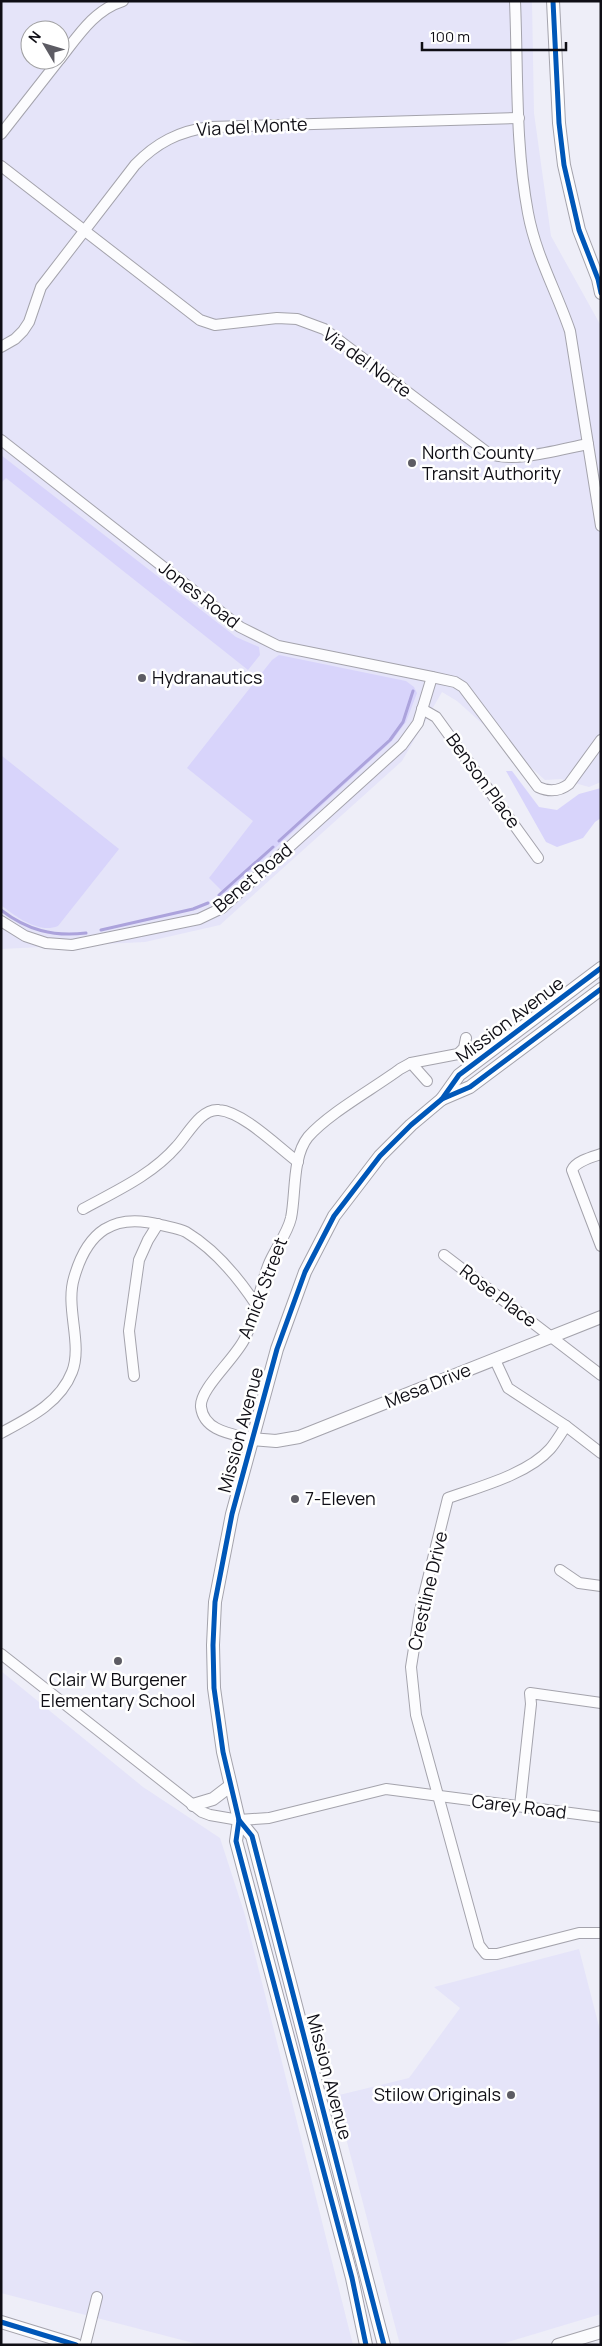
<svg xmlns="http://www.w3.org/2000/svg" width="602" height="2346" font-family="Manrope,sans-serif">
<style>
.built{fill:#e5e4f9;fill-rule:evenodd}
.green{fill:#d8d4fb}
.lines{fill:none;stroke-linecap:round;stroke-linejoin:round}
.stream{stroke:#aca3dc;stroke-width:3}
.minor-casing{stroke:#a4a3ac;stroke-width:12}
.major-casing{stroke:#a4a3ac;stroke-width:14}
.minor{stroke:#fcfcfe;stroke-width:10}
.major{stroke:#fcfcfe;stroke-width:12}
.cycleway-casing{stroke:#fff;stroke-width:8}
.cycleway{stroke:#0057b8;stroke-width:5}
.poi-dot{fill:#5d5c64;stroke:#fff;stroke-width:2}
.labels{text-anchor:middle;stroke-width:5;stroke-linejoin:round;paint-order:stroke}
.street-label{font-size:18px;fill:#0f0e15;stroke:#fff}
.poi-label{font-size:18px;fill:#0f0e15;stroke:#fff;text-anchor:start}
</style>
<rect width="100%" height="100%" fill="#eeeef8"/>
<g class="built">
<path d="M1,1H532L534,113L551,236L601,326V782L589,787L561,779L545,780L457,701L442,692L402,761L220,925L145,942L1,949ZM30,30H60V60H30Z"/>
<path d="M1,1671L143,1787L220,1838L245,1915L353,2345H201L1,2293Z"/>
<path d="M579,1949L601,2034V2314L498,2345H400L335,2096L409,2078L460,2008L434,1987Z"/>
</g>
<g class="green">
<path d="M1,455L236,637L259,647L260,655L248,670L6,478L1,483Z"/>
<path d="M279,655L406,681L414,687L417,693L406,722L392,741L225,894L209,878L253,821L187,768L272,660Z"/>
<path d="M2,756L119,849L58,926C39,934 16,917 1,905Z"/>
<path d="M506,771H512L539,807L557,810L579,794L601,788V818L595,822L583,838L557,847L546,842Z"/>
</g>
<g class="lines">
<g class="stream">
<path d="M279,841L390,740L403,722L413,691"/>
<path d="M219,895L273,847"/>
<path d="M1,910C27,930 53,937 86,933"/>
<path d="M101,930L193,909L208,903"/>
</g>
<g class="minor-casing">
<g id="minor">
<path d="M515,1C518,72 515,144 528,213C536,256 556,290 570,331L601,526"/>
<path d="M60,59C78,36 94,10 123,1"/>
<path d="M1,134L59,60"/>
<path d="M1,166L200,320L215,325L277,318L297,319L324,329L488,453C513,464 561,449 588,444"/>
<path d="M1,347L15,339L23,331L29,322L41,287L135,165C156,143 179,131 210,127L519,118"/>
<path d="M1,440L240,627L278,646L432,677L455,682L463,687L538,787C549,792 560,791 569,784L601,740"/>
<path d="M422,709L436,717L538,858"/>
<path d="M1,921L25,936L46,943L72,945L199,919L222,908L402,745L418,723L432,677"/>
<path d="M411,1063L427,1081"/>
<path d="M601,1154C592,1157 576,1161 572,1170L601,1246"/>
<path d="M83,1209C116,1191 152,1175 177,1146C188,1134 201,1108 219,1110C243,1112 278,1147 298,1162"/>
<path d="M444,1255L601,1375"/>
<path d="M495,1360L508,1388L566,1426L601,1453"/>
<path d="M134,1376L129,1331L139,1260L148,1240L158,1224"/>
<path d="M566,1426C561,1433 556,1442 550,1449C528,1474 479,1487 448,1498L420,1611L411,1667L416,1715L479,1945L486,1954H497L579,1933H601"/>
<path d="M1,1433C29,1418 60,1403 72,1372C83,1344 65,1308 74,1278C87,1232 113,1212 161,1225C169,1227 179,1228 186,1232C216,1250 238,1277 257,1306"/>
<path d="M252,1439C234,1434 204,1432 201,1407C199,1389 236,1358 245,1338C256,1316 259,1290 268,1266C274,1250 287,1235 291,1218C296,1194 292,1157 308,1137C329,1113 373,1089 400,1069L411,1063L458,1054L464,1048L466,1038"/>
<path d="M560,1570L579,1583L601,1586"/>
<path d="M1,1654L202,1812L210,1815L239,1820L269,1818L386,1789L601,1817"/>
<path d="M520,1806L531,1704L530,1693L601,1703"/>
<path d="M85,2345L97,2297"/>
</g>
</g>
<g class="major-casing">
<g id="major">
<path d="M553,1L559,123L564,165L579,230L598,279L601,293"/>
<path d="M442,1099L470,1087L601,989"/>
<path d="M252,1439L276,1441L299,1437L601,1317"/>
<path d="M193,1805L213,1799L230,1786"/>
<path d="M239,1820L252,1836L384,2345"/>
<path d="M1,2322L76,2345"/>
<path d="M366,2345L352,2278L236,1841L239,1820L223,1752L214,1688L213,1645L215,1602L232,1514L277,1349L305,1272L334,1216L380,1156L411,1125L442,1099L459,1075L601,968"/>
<path d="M558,2345L601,2332"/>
</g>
</g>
<use href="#minor" class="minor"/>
<use href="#major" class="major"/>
<g class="cycleway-casing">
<g id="cycleway">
<path d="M553,1L559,123L564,165L579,230L598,279L601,293"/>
<path d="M442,1099L470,1087L601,989"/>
<path d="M239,1820L252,1836L384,2345"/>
<path d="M1,2322L76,2345"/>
<path d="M366,2345L352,2278L236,1841L239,1820L223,1752L214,1688L213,1645L215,1602L232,1514L277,1349L305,1272L334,1216L380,1156L411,1125L442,1099L459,1075L601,968"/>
</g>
</g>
<use href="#cycleway" class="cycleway"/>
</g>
<g class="poi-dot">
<circle cx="412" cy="463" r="5"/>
<circle cx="142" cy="678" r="5"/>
<circle cx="295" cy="1499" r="5"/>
<circle cx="118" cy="1661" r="5"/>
<circle cx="511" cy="2095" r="5"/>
</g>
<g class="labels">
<g class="street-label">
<text transform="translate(252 127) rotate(-3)" y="6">Via del Monte</text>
<text transform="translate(367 363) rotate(36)" y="6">Via del Norte</text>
<text transform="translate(199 595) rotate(38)" y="6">Jones Road</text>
<text transform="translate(483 781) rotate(54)" y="6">Benson Place</text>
<text transform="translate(253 878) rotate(-40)" y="6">Benet Road</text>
<text transform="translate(510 1020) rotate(-37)" y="6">Mission Avenue</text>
<text transform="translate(263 1288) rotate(-69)" y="6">Amick Street</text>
<text transform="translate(498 1296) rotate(37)" y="6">Rose Place</text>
<text transform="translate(428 1386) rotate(-22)" y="6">Mesa Drive</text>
<text transform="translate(241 1430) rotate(-75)" y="6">Mission Avenue</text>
<text transform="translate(428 1591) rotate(-77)" y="6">Crestline Drive</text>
<text transform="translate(519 1807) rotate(7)" y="6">Carey Road</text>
<text transform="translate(329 2077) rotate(75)" y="6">Mission Avenue</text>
</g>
<g class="poi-label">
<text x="422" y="459">North County<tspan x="422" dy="21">Transit Authority</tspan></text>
<text x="152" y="684">Hydranautics</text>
<text x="305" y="1505">7-Eleven</text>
<text x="118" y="1686" text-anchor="middle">Clair W Burgener<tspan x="118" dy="21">Elementary School</tspan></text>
<text x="501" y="2101" text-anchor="end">Stilow Originals</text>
</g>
</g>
<rect width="602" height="2346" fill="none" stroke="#0f0e15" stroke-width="5"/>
<g transform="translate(45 45) rotate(308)"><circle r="24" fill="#ffffff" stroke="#9f9fa1"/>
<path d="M0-4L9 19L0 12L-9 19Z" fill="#5d5c64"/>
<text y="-8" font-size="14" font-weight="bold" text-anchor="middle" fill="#0f0e15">N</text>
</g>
<path d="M422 42v8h144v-8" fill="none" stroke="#0f0e15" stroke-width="2.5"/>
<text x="430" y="42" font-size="15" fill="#0f0e15" stroke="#ffffff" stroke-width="4" paint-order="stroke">100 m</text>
</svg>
